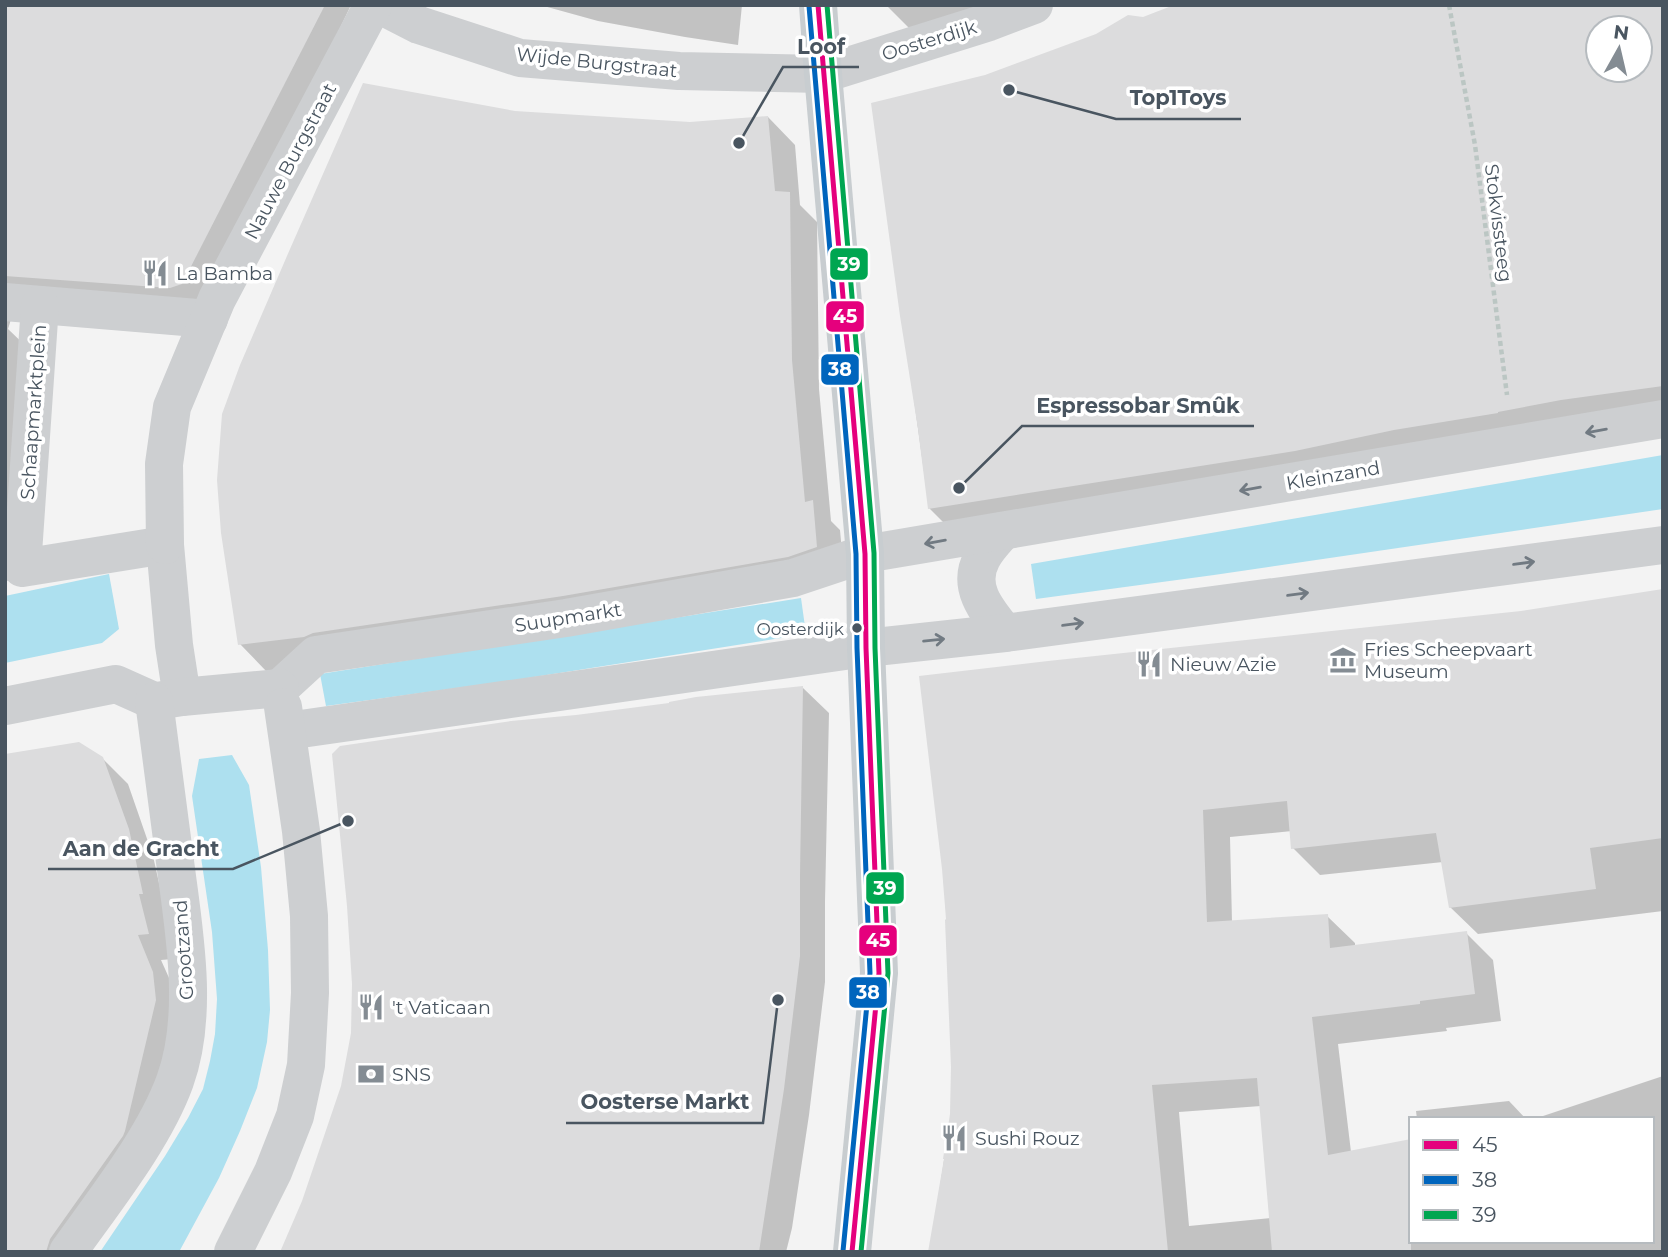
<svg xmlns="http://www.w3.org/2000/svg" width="1668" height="1257" font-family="Montserrat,sans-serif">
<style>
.water{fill:#ade0ef}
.shadow{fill:#0003;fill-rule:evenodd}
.building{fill:#dcdcdd;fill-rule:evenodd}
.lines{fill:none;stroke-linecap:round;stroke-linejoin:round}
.path{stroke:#bbc6c3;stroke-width:4.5;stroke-dasharray:5 3.5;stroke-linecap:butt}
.minor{stroke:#cdcfd1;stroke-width:38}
.major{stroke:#c8cdd0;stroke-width:38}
.bus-1-casing{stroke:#fff;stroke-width:10}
.bus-2-casing{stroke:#fff;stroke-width:10}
.bus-3-casing{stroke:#fff;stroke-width:10}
.bus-1{stroke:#e5007d;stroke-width:5}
.bus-2{stroke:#0065bd;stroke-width:5}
.bus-3{stroke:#00a651;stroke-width:5}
.oneway{stroke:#717a82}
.bus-dot{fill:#495560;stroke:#fff;stroke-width:2.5}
.labels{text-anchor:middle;stroke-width:7;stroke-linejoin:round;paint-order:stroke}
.bus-label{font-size:17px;fill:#495560;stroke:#fff;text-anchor:end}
.street-label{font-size:19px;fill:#495560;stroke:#fff}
.poi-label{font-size:19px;fill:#495560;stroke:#fff;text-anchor:start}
.leader{fill:none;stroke:#495560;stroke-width:2.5}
.callout-dot{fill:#495560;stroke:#fff;stroke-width:2.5}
.callout-label{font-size:21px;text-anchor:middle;font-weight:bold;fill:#495560;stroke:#fff;stroke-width:7;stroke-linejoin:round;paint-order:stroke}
.line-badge{stroke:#fff;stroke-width:2.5}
.badge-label{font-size:19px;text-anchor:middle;font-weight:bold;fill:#fff}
</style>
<rect width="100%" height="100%" fill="#f3f3f3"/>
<g class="water">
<path d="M1663,455V509L1214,575L1036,599L1031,564Z"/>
<path d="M109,574L119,629L102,643L5,663V596Z"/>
<path d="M801,598L806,634L515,680L326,706L320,674Z"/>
<path d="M232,755L249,785L261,867L268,950L270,1010L267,1042L257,1088L240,1131L219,1178L179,1252H100L165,1156L188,1118L203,1089L210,1061L215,1034L217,999L212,932L192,796L199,759Z"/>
</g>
<g class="shadow">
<path d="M5,5H351L207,309L12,316L8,329L31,351L18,579L5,581Z"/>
<path d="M540,5H742L738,45L685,37L598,21Z"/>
<path d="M886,5H1021L911,30Z"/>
<path d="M1663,5V417L958,537L929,508L873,104ZM1598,28H1640V70H1598Z"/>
<path d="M515,112L690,124L768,117L795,145L800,205L817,222L819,389L831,521L840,530L844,574L267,672L240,644Z"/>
<path d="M1663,591V911L1478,934L1450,907L1443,862L1320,875L1293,848L1292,831L1230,837L1232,922L1327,916L1355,943V947L1466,933L1493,960L1501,1021L1446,1028L1447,1031L1338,1044L1351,1152L1411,1241H1652V1119H1534L1663,1076V1252H930L951,1114L952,1067L946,921L1521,613ZM1261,1106L1271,1218L1189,1226L1179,1112Z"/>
<path d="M803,688L829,713L825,902V982L809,1115L792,1228L786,1252H282L577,716Z"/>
<path d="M102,758L128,784L153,856L167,919L173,959L161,960L178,998L180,1027L84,1252H5Z"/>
<path d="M1509,1101L1526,1119H1417L1416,1111Z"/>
</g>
<g class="building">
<path d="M5,5H325L182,284L170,288L5,276Z"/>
<path d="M1174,5H1663V386L1561,400L1498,412V413L1394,430L1295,451L928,509L918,429L900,316L871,103L985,75L1096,34L1128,15L1143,17ZM1598,28H1640V70H1598Z"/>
<path d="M363,83L515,111L690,122L768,116L775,191L790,192L792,360L805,502L813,500L817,547L788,557L563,596L313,633L304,637L238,645L221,533L217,480L222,414L240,365L290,249Z"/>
<path d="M1663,589V838L1590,848L1596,889L1449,908L1436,833L1291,849L1287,801L1203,810L1207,922L1328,914L1330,948L1467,931L1475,994L1420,1001V1004L1312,1017L1328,1155L1411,1139V1252H1272L1257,1078L1152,1085L1168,1252H928L944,1159H943L950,1114L951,1067L945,920L946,919L942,869L919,676L1048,661L1521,611Z"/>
<path d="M803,686L800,875V956L784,1089L759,1252H280L302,1201L341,1086L351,1033L352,984L347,906L332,754L340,746L511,721L576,715L669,703V702L696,697Z"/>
<path d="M79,742L103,757L129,829L143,894H139L149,934L138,935L153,972L156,1000L125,1131L123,1136L50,1239L46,1252H5V754Z"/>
</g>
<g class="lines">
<path class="path" d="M1449,5L1475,145L1507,395"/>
<g class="minor">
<path d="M380,5L419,25L520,58L679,71L823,74L989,22L1034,5"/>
<path d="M5,302L209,319"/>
<path d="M40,305L22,568L165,545L174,645L182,697"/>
<path d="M1003,531C996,539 987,548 982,558C966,587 987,611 1005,633"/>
<path d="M165,545L164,464L172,407L217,299L373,5"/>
<path d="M280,688L316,655L566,618L793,578L865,554L1663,419"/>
<path d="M157,701L182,697L280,688"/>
<path d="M5,706L116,684L154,701"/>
<path d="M287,731L866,648L1005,633L1663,545"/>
<path d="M68,1252C104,1201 154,1139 175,1081C200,1012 183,925 174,854C167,803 161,752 154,701"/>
<path d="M233,1252L273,1172L295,1116L306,1065L310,993L309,916L301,831L283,707"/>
</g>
<path class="major" d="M818,5L823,74L865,554L866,648L879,973L852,1252"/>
<g class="bus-1-casing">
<path id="bus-1" d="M818,5L865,554L866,648L879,973L852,1252"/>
</g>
<g class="bus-2-casing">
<path id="bus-2" d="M809,6L856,554L857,648L870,973L843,1251"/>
</g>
<g class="bus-3-casing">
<path id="bus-3" d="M827,5L874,553L875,648L888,973L861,1252"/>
</g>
<use href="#bus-1" class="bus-1"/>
<use href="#bus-2" class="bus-2"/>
<use href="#bus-3" class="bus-3"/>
</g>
<defs><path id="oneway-shaft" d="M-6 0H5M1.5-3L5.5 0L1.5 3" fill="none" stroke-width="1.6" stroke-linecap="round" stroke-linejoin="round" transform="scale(1.75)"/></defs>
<g class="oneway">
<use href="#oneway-shaft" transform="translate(1596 431) rotate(170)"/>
<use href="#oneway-shaft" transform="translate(1250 489) rotate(170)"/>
<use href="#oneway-shaft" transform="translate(935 542) rotate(170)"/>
<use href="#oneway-shaft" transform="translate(1524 563) rotate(-8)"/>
<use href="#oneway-shaft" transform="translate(1298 594) rotate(-8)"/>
<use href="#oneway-shaft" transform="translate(1073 624) rotate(-8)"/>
<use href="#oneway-shaft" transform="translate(934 640) rotate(-6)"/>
</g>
<defs>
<g id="restaurant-bare" transform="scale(2.1)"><path d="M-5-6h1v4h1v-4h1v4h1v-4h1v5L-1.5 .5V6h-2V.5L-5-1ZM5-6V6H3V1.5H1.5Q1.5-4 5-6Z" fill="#848c93" stroke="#fff" stroke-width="2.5" paint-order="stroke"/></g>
<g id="museum-bare" transform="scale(2.1)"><path d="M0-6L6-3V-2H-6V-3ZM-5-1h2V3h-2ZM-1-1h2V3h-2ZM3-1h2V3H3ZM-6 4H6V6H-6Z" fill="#848c93" stroke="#fff" stroke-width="2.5" paint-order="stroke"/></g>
<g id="bank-bare" transform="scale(2.1)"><path d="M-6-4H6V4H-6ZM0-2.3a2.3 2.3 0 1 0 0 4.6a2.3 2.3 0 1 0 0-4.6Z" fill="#848c93" stroke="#fff" stroke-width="2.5" paint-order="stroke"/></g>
</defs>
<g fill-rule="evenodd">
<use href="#restaurant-bare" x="155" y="273"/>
<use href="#museum-bare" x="1343" y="660"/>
<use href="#restaurant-bare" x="1149" y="664"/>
<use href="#restaurant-bare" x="371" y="1007"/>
<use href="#bank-bare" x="371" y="1074"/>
<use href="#restaurant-bare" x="954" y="1138"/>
</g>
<circle class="bus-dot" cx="857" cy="628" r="6"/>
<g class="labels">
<g class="bus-label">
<text x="844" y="635">Oosterdijk</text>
</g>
<g class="street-label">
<text transform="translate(929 40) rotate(-17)" y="7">Oosterdijk</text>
<text transform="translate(597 62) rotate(6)" y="7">Wijde Burgstraat</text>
<text transform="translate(290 161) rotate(-62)" y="7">Nauwe Burgstraat</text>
<text transform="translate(1499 223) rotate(83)" y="7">Stokvissteeg</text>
<text transform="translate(33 412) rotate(-86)" y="7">Schaapmarktplein</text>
<text transform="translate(1333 475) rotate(-10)" y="7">Kleinzand</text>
<text transform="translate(568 617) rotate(-9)" y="7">Suupmarkt</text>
<text transform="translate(183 950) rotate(-94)" y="7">Grootzand</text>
</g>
<g class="poi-label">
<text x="176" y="280">La Bamba</text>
<text x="1364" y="656">Fries Scheepvaart<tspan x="1364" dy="22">Museum</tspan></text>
<text x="1170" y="671">Nieuw Azie</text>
<text x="392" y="1014">'t Vaticaan</text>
<text x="392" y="1081">SNS</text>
<text x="975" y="1145">Sushi Rouz</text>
</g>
</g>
<path class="leader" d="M739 143L783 67H859M1009 90L1116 119H1241M959 488L1022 426H1254M348 821L233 869H48M778 1000L763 1123H566"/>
<g class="callout-dot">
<circle cx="739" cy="143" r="7"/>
<circle cx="1009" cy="90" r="7"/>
<circle cx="959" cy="488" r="7"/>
<circle cx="348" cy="821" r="7"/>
<circle cx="778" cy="1000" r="7"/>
</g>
<g class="callout-label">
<text x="821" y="54">Loof</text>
<text x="1178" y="105">Top1Toys</text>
<text x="1138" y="413">Espressobar Smûk</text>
<text x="141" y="856">Aan de Gracht</text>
<text x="665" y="1109">Oosterse Markt</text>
</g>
<g class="line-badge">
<rect x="829" y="247" width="40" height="34" rx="7" fill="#00a651"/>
<rect x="825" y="300" width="40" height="33" rx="7" fill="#e5007d"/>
<rect x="820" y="353" width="40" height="33" rx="7" fill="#0065bd"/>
<rect x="865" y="871" width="40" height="34" rx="7" fill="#00a651"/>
<rect x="858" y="924" width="40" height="33" rx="7" fill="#e5007d"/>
<rect x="848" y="976" width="40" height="33" rx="7" fill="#0065bd"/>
</g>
<g class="badge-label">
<text x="849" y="271">39</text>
<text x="845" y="323">45</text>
<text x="840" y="376">38</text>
<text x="885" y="895">39</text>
<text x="878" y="947">45</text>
<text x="868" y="999">38</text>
</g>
<rect width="1668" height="1257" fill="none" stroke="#495560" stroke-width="14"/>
<rect x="1409" y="1117" width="245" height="126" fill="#ffffff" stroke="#b6bbbf" stroke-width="2"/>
<rect x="1423" y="1140" width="35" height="10" fill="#e5007d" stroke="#b6bbbf" stroke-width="2"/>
<text x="1472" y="1152" font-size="21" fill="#495560">45</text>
<rect x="1423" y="1175" width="35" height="10" fill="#0065bd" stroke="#b6bbbf" stroke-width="2"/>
<text x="1472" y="1187" font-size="21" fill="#495560">38</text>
<rect x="1423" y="1210" width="35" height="10" fill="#00a651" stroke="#b6bbbf" stroke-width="2"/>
<text x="1472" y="1222" font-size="21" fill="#495560">39</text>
<g transform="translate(1619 49) rotate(8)"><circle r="33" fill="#ffffff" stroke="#b6bbbf" stroke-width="2"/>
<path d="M0-5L12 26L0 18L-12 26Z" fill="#848c93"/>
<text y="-10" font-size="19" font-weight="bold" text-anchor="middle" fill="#495560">N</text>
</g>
</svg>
